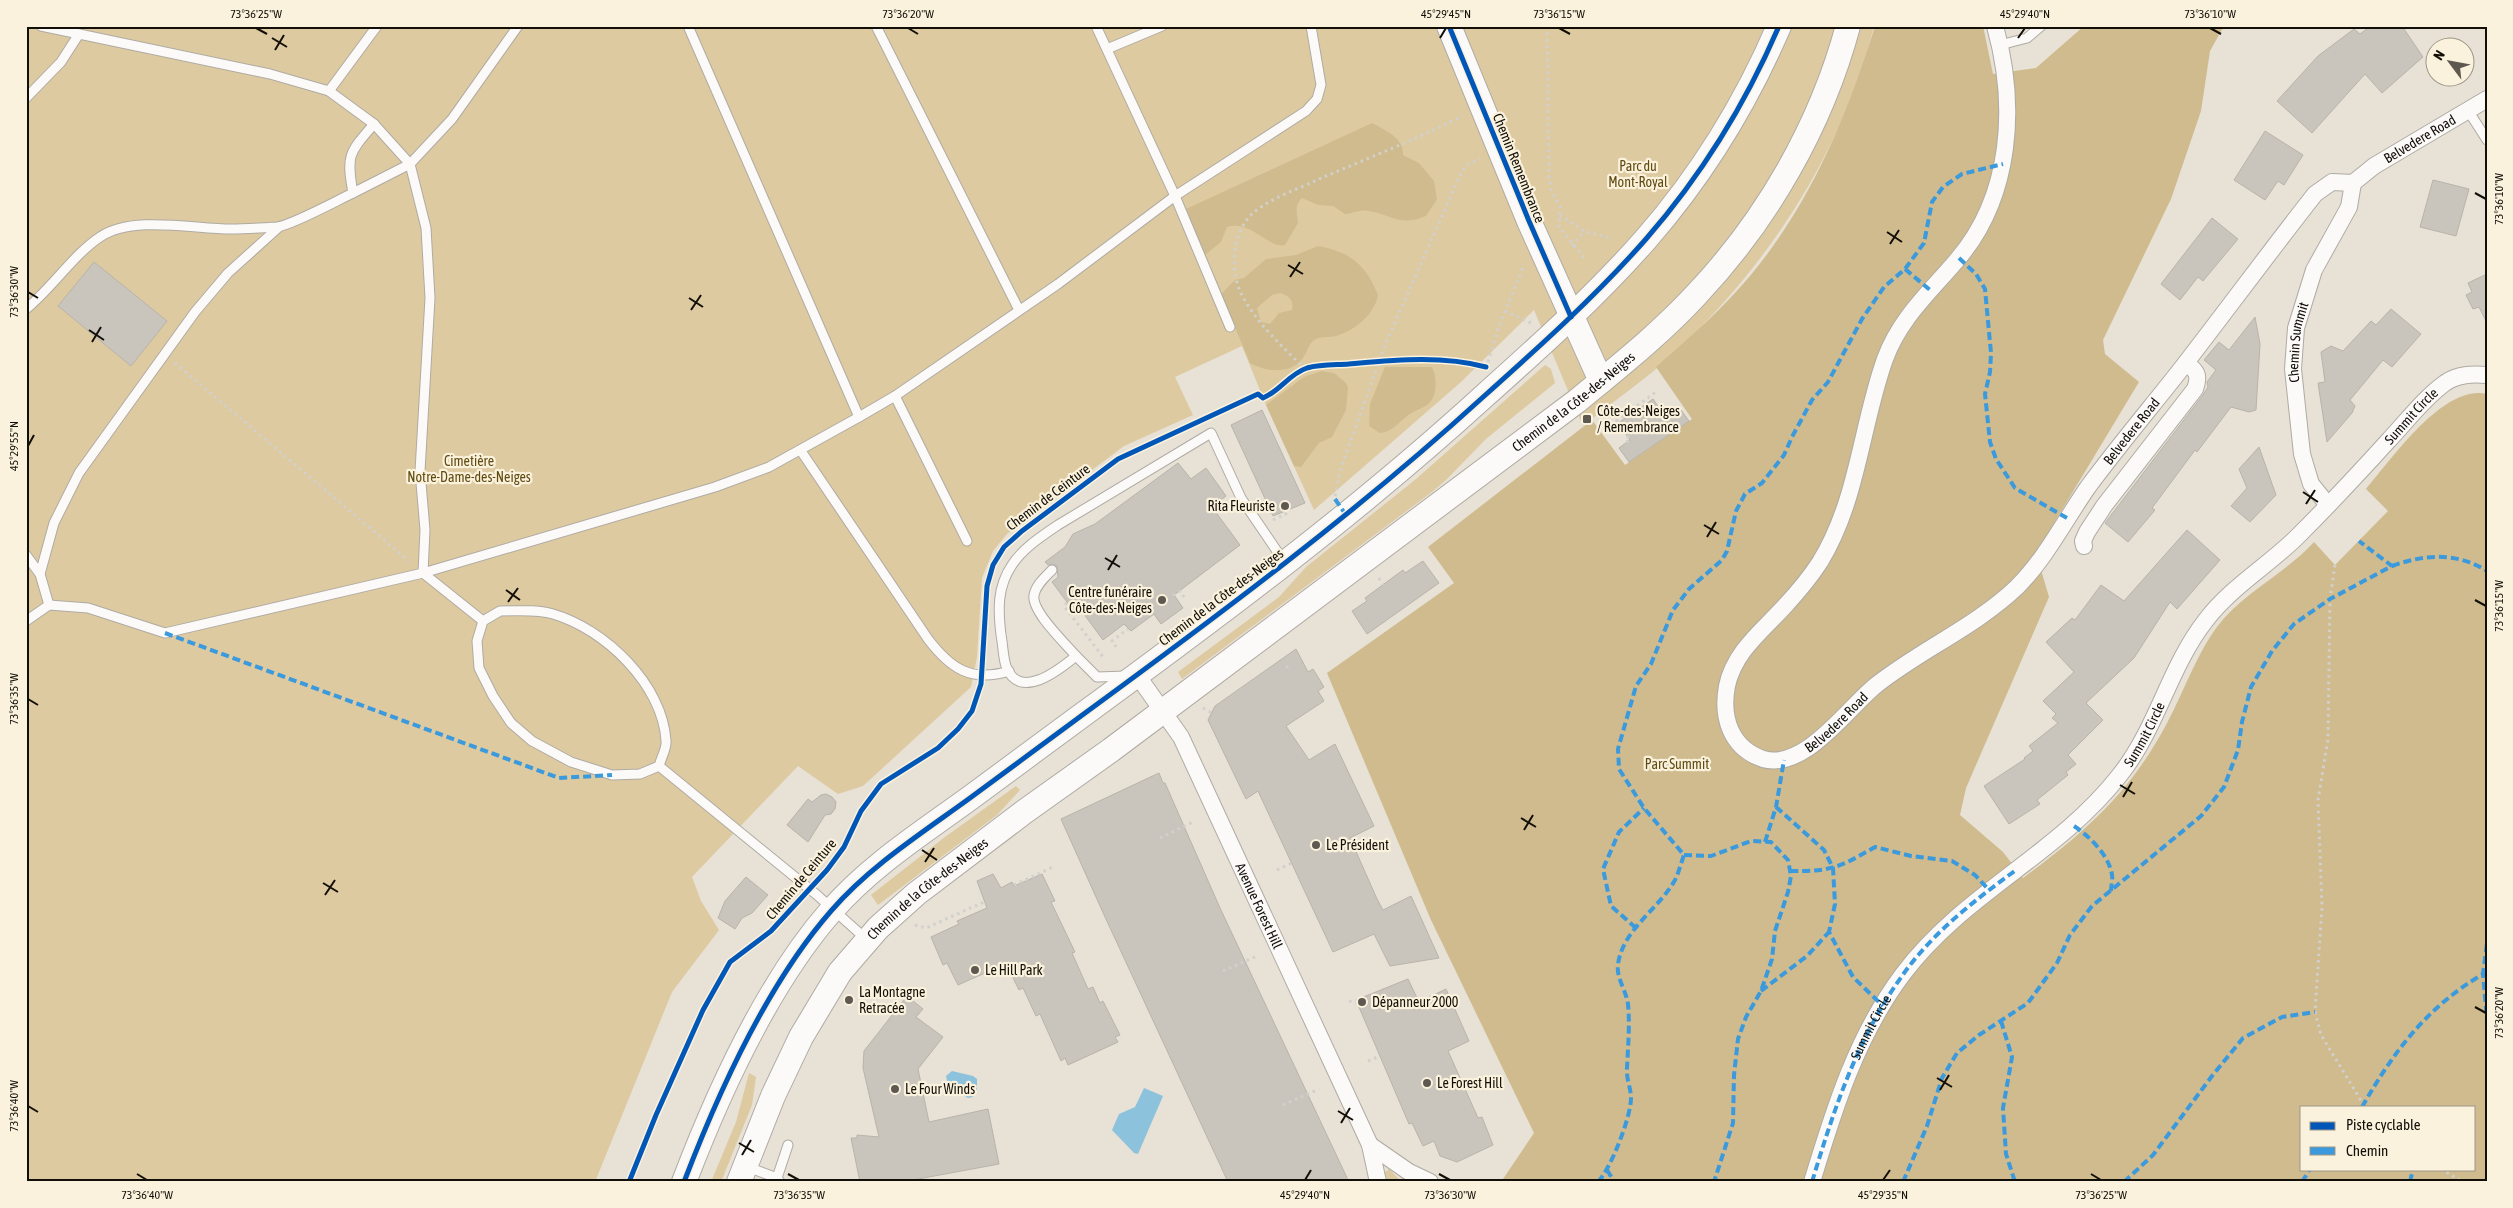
<svg xmlns="http://www.w3.org/2000/svg" width="2513" height="1208" font-family="'Asap Condensed',sans-serif">
<style>
.green{fill:#decaa0}
.forest{fill:#cfbb8d;fill-rule:evenodd}
.water{fill:#8dc2dd}
.building{fill:#c9c5bc;stroke:#b8b4ab}
.lines{fill:none;stroke-linecap:round;stroke-linejoin:round}
.lane-casing{stroke:#afaba3;stroke-width:11}
.street-casing{stroke:#afaba3;stroke-width:18}
.secondary-casing{stroke:#afaba3;stroke-width:26}
.path{stroke:#d1d0cd;stroke-width:3;stroke-dasharray:2.5 4;stroke-linecap:butt}
.lane{stroke:#fbfaf9;stroke-width:9}
.street{stroke:#fbfaf9;stroke-width:16}
.secondary{stroke:#fbfaf9;stroke-width:24}
.quiet{stroke:#3a9add;stroke-width:4;stroke-dasharray:8 4;stroke-linecap:butt}
.cycleway-casing{stroke:#fbf2dd;stroke-width:8}
.cycleway{stroke:#0057b8;stroke-width:5}
.ticks{fill:none;stroke:#120f08;stroke-width:2}
.poi-dot{fill:#5d5850;stroke:#fbf2dd;stroke-width:2}
.labels{text-anchor:middle;stroke-width:4.5;stroke-linejoin:round;paint-order:stroke}
.street-label{font-size:14px;fill:#120f08;stroke:#fbf2dd}
.park-label{font-size:14px;fill:#604b11;stroke:#fbf2dd}
.poi-label{font-size:14px;fill:#120f08;stroke:#fbf2dd;text-anchor:start}
.neatline{fill:none;stroke:#120f08;stroke-width:2}
.ticks-label{font-size:12px;text-anchor:middle;fill:#120f08}
</style>
<rect width="100%" height="100%" fill="#e7e1d6"/>
<g class="green">
<path d="M26,26H1874C1843,151 1768,266 1675,352C1647,379 1613,401 1583,426L1534,310L1461,382L1314,510L1266,405L1242,346L1175,377L1193,415L1124,446L1007,534L993,551L982,578L977,657L971,687L863,786L838,794L798,766L692,877L701,901L719,930L672,992L595,1182H26Z"/>
<path d="M1545,365L1551,369L1555,383L1486,439L1446,480L1432,492L1182,679L1178,672L1279,597L1306,567L1416,479Z"/>
<path d="M1016,786L1020,790L997,815L878,905L871,895L945,837Z"/>
<path d="M749,1073L756,1077L752,1105L721,1182H711L736,1122Z"/>
<path d="M1389,1169L1402,1182H1388L1384,1173Z"/>
</g>
<g class="forest">
<path d="M1875,26H1983L1993,74L2036,68L2084,26H2224L2210,51L2201,111L2171,199L2103,340L2105,354L2139,382L2036,553L2049,597L1966,788L1960,815L2003,852L2023,878C2085,832 2129,794 2166,725C2183,694 2196,655 2217,627C2242,593 2285,574 2314,542L2335,565L2388,511L2366,489C2392,459 2443,384 2487,394V1182H1501L1534,1133L1431,920L1327,673L1454,583L1428,547L1592,420L1625,465L1692,419L1656,367C1683,343 1710,320 1734,294C1804,219 1845,123 1875,26ZM2302,1107H2474V1169H2302Z"/>
<path d="M1372,123C1385,130 1404,138 1403,155L1419,163L1434,181L1437,199L1426,216C1401,227 1392,215 1369,211C1360,209 1354,213 1345,214L1333,206L1318,205L1302,198C1294,205 1297,214 1298,223L1285,245C1268,249 1251,219 1227,227L1221,242L1205,255L1186,209Z"/>
<path d="M1318,246C1351,252 1366,265 1378,295C1375,313 1357,329 1339,335C1332,338 1323,336 1316,339C1308,343 1308,351 1303,358C1290,375 1266,372 1250,363L1221,294L1235,280L1244,278L1266,259L1296,255ZM1280,293C1289,296 1294,300 1292,310L1279,313L1270,324L1261,322L1257,308L1272,295Z"/>
<path d="M1385,367H1432C1437,377 1438,396 1428,404C1422,409 1413,411 1407,416C1398,423 1392,432 1380,433L1369,426L1370,404Z"/>
<path d="M1322,371L1334,373L1345,382L1348,387L1346,410L1332,437L1319,443L1301,467L1294,466L1266,405L1304,377Z"/>
</g>
<g class="water">
<path d="M952,1071L973,1076L977,1079V1090L973,1097L968,1098L948,1085L946,1076Z"/>
<path d="M1144,1088L1163,1096L1138,1154L1134,1153L1112,1130L1119,1114L1135,1107Z"/>
</g>
<g class="building">
<path d="M2371,26H2402L2423,57L2382,93L2365,74L2312,133L2277,101L2318,56L2354,29L2360,34Z"/>
<path d="M2265,131L2303,155L2284,185L2278,181L2265,200L2234,180Z"/>
<path d="M2433,180L2469,189L2456,236L2420,227Z"/>
<path d="M2212,218L2238,239L2203,281L2198,277L2180,300L2161,284Z"/>
<path d="M94,262L167,321L131,366L58,306Z"/>
<path d="M2487,274V323L2479,307L2473,309L2466,295L2472,292L2468,283Z"/>
<path d="M2391,309L2421,334L2392,367L2383,360L2350,400L2355,406L2352,413L2327,442L2318,383L2325,382L2321,352L2331,346L2343,351L2371,321L2376,325Z"/>
<path d="M2255,317L2260,344L2256,410L2249,412L2231,407L2197,452L2195,450L2152,508L2155,510L2128,542L2105,523L2203,395L2208,387L2207,382L2216,370L2204,360L2219,342L2229,350Z"/>
<path d="M1653,399L1664,415L1678,406L1689,421L1629,462L1619,448L1630,440L1618,423Z"/>
<path d="M1262,410L1305,503L1273,516L1231,425Z"/>
<path d="M2259,447L2276,495L2250,522L2231,506L2247,488L2239,469Z"/>
<path d="M1178,463L1191,479L1206,468L1226,496L1212,507L1240,545L1174,595L1183,608L1161,624L1154,614L1131,631L1124,624L1103,640L1078,606L1073,610L1052,582L1058,577L1057,566L1053,564L1048,565L1045,562L1065,547L1073,534L1095,524Z"/>
<path d="M2187,530L2220,560L2177,609L2170,602L2134,658L2086,703L2103,720L2068,755L2076,764L2066,772L2068,775L2037,800L2040,804L2009,824L1984,786L2025,759L2024,758L2033,751L2029,746L2058,723L2052,718L2056,714L2043,701L2074,672L2046,642L2072,618L2075,620L2101,585L2124,601Z"/>
<path d="M1423,561L1439,583L1367,634L1352,611L1367,601L1365,598L1403,570L1405,573Z"/>
<path d="M1296,649L1308,672L1313,669L1324,687L1318,691L1324,701L1286,726L1309,760L1335,744L1374,826L1350,838L1377,899L1383,910L1411,896L1439,958L1390,966L1374,934L1333,952L1258,791L1246,799L1208,720L1215,706Z"/>
<path d="M1159,773L1163,783H1165L1220,908L1349,1182H1228L1105,917L1061,819Z"/>
<path d="M826,794L832,797L836,802L835,809L831,814L825,815L808,842L787,825L808,799L812,802L821,795Z"/>
<path d="M993,874L1001,888L1012,882L1014,886L1042,874L1055,901L1051,902L1075,952L1072,953L1088,989L1093,987L1100,1003L1103,1001L1120,1035L1115,1037L1118,1042L1068,1065L1065,1058L1061,1061L1040,1014L1036,1016L1023,988L1019,990L1008,968L986,977L985,973L958,985L947,963L943,965L931,937L959,924L957,921L987,908L977,881Z"/>
<path d="M746,877L768,895L752,913L742,918L735,929L718,918L725,901Z"/>
<path d="M1408,979L1419,1002L1446,989L1469,1041L1448,1051L1478,1118L1482,1117L1493,1145L1457,1162L1440,1156L1434,1141L1423,1146L1412,1123L1409,1124L1356,1000Z"/>
<path d="M907,996L923,1009L916,1017L943,1037L918,1069L929,1122L988,1109L999,1164L902,1182H860L851,1138H857V1135L879,1137L863,1068L864,1051Z"/>
</g>
<g class="lines">
<g class="lane-casing">
<g id="lane">
<path d="M41,26L270,74L329,91L377,26"/>
<path d="M876,26L1019,310"/>
<path d="M1096,26L1175,196L1230,327"/>
<path d="M2000,45L2027,38L2041,26"/>
<path d="M1107,49L1162,26"/>
<path d="M329,91L374,124"/>
<path d="M26,98L61,62L79,34"/>
<path d="M2469,112L2487,140"/>
<path d="M353,193L410,164L426,228L430,298L420,471L425,530L423,573L715,487L769,467L859,417L688,26"/>
<path d="M26,309C52,288 73,255 100,237C133,215 193,229 231,229C246,229 262,228 277,227C292,225 336,201 353,193C346,155 349,153 374,124L410,164L452,119L518,26"/>
<path d="M895,396L967,541"/>
<path d="M859,417L895,396L1058,284L1175,196L1306,111L1317,99L1321,85L1311,26"/>
<path d="M801,451L928,639C950,668 971,683 1009,671"/>
<path d="M26,555L40,574"/>
<path d="M1052,570C1045,577 1036,585 1034,595C1031,611 1065,643 1076,656"/>
<path d="M49,605L88,608L165,633L423,573L483,621"/>
<path d="M500,611C517,611 537,609 553,614C605,629 663,685 666,741C667,748 661,758 659,766L640,774L612,775L571,762L532,741L511,723L493,696L479,668L477,641L483,621Z"/>
<path d="M26,621L49,605L40,574L54,523L79,473L195,312L228,273L279,227"/>
<path d="M1127,676L1097,677L1076,656C1059,670 1019,702 1006,666C1003,657 1003,645 1001,635C998,610 997,587 1012,565C1023,548 1042,536 1058,525L1211,433L1241,498L1285,563"/>
<path d="M659,766L817,895L866,939"/>
<path d="M745,1166L777,1178L775,1182"/>
<path d="M780,1182L777,1178L788,1145"/>
</g>
</g>
<g class="street-casing">
<g id="street">
<path id="s1" d="M1995,26C2017,105 2012,196 1957,260C1930,292 1900,318 1885,359C1861,426 1858,500 1820,562C1809,579 1797,593 1784,607C1762,631 1734,652 1727,686C1721,718 1731,748 1763,759C1804,771 1847,709 1875,686C1920,650 1975,627 2017,587C2046,558 2065,520 2088,487C2119,445 2153,405 2185,364C2229,307 2271,250 2315,194L2332,182L2353,183L2374,166L2487,99"/>
<path id="s2" d="M2328,505L2311,484L2302,454L2293,369L2296,328L2314,270L2349,207L2353,183"/>
<path d="M2084,546L2083,541L2087,532L2104,506L2195,389C2200,375 2197,371 2186,363"/>
<path id="s3" d="M1137,675L1181,737L1370,1145L1378,1182"/>
<path d="M1370,1145L1409,1172L1430,1182"/>
<path id="s4" d="M1812,1182C1834,1109 1857,1035 1903,974C1964,893 2057,855 2119,776C2157,729 2169,667 2206,620C2231,587 2269,565 2298,536C2329,505 2359,473 2388,441C2407,421 2423,399 2445,383C2458,374 2472,374 2487,375"/>
</g>
</g>
<g class="secondary-casing">
<g id="secondary">
<path d="M1449,26L1529,221L1601,381"/>
<path d="M684,1182C718,1093 768,983 831,911C870,866 922,833 970,798C1007,771 1044,743 1081,716C1219,615 1356,513 1482,398C1539,347 1596,296 1646,239C1701,176 1746,103 1779,26"/>
<path id="s5" d="M739,1182L773,1096L801,1037L840,972L878,928L916,894L1024,812L1111,750L1577,401C1618,367 1660,334 1696,295C1767,220 1821,126 1848,26"/>
</g>
</g>
<g class="path">
<path d="M1547,26L1549,177L1552,193L1560,206L1559,227L1586,260"/>
<path d="M1560,215L1584,231L1613,239"/>
<path d="M1572,246L1584,231"/>
<path d="M1505,311L1531,323"/>
<path d="M1488,362L1498,329L1524,265"/>
<path d="M175,363L409,561"/>
<path d="M1305,369C1282,346 1254,321 1240,291C1230,269 1233,234 1250,216C1267,199 1296,190 1317,180C1365,159 1416,140 1462,116"/>
<path d="M1616,420L1630,440L1625,443"/>
<path d="M1611,425L1657,391"/>
<path d="M1335,496L1340,471L1385,345L1462,171L1470,163L1480,159"/>
<path d="M1273,520L1288,513L1286,511"/>
<path d="M2335,565L2330,599L2328,739L2318,800L2322,907L2315,1012L2321,1035L2365,1107"/>
<path d="M1379,578L1383,585"/>
<path d="M1173,595L1180,591L1184,597"/>
<path d="M1067,603L1064,606L1103,657"/>
<path d="M1116,647L1112,641L1128,629"/>
<path d="M1287,668L1288,661"/>
<path d="M1203,708L1212,713"/>
<path d="M1160,838L1195,821"/>
<path d="M1277,870L1292,863"/>
<path d="M1014,885L1053,867"/>
<path d="M915,925L926,928L984,902"/>
<path d="M1223,971L1257,956"/>
<path d="M1349,1001L1357,1003"/>
<path d="M1368,1061L1380,1056"/>
<path d="M1283,1105L1319,1089"/>
<path d="M2441,1169L2463,1182"/>
</g>
<use href="#lane" class="lane"/>
<use href="#street" class="street"/>
<use href="#secondary" class="secondary"/>
<g class="quiet">
<path d="M1959,258L1976,274L1985,289L1991,353L1990,372L1985,394L1990,442L1996,459L2015,488L2067,518"/>
<path d="M1905,269L1930,290"/>
<path d="M1335,499L1346,515"/>
<path d="M2392,566C2425,554 2457,552 2487,571"/>
<path d="M165,633L559,778L612,775"/>
<path d="M1776,807L1824,850L1833,868L1835,904L1829,932L1853,977L1883,1006"/>
<path d="M2074,826C2089,836 2109,855 2112,875C2113,880 2111,886 2111,891"/>
<path d="M1765,842L1776,807L1784,760"/>
<path d="M1684,855L1711,856L1751,841L1771,842L1788,860L1791,876L1788,892L1775,931L1772,959L1761,991L1746,1017L1738,1039L1734,1075L1733,1123L1714,1182"/>
<path d="M1790,871C1831,872 1840,867 1875,847L1911,856L1952,861L1975,875L1989,890"/>
<path d="M1636,928L1611,906L1603,869L1619,832L1644,808"/>
<path d="M2487,973L2483,974L2487,1020"/>
<path d="M1761,991L1807,956L1829,932"/>
<path d="M2001,1021L2012,1057L2003,1108L2006,1154L2015,1182"/>
<path d="M2362,1107C2394,1051 2427,1007 2483,974L2487,943"/>
<path d="M1607,1170L1612,1178L1611,1182"/>
<path d="M1598,1182C1611,1168 1631,1117 1631,1098C1631,1088 1626,1079 1627,1068C1628,1047 1630,1026 1628,1004C1626,990 1616,978 1618,964C1623,929 1659,909 1675,880C1679,872 1681,863 1684,855L1644,808L1619,769L1618,749L1636,686L1651,664L1673,610L1689,589L1722,560L1727,551L1736,511L1745,494L1762,483L1784,455L1792,437L1812,400L1828,382L1862,319L1884,287L1905,269L1924,243L1932,202L1943,187L1962,174L2003,164"/>
<path d="M1812,1182C1834,1109 1857,1039 1902,976C1932,933 1975,900 2016,870"/>
<path d="M1903,1182L1927,1126L1942,1078L1957,1053L1979,1035L2028,1003L2057,963L2070,935L2092,906L2201,816L2224,787L2238,750L2242,722L2251,687L2272,651L2294,624L2330,599L2392,566L2359,541"/>
<path d="M2124,1182L2153,1155L2212,1076L2243,1038L2282,1017L2315,1012"/>
<path d="M2302,1182L2310,1169"/>
<path d="M2410,1182L2413,1169"/>
</g>
<g class="cycleway-casing">
<g id="cycleway">
<path d="M1449,26L1529,221L1571,317"/>
<path d="M629,1182L656,1115L703,1010L730,962L771,931L827,870L844,847L861,811L881,784L938,748L958,729L972,711L981,684L987,586L993,565L1004,547L1022,531L1118,459L1258,394L1263,398C1280,391 1289,374 1307,368C1321,364 1335,365 1349,364C1394,360 1442,355 1486,367"/>
<path d="M684,1182C718,1093 768,983 831,911C870,866 922,833 970,798C1007,771 1044,743 1081,716C1219,615 1356,513 1482,398C1539,347 1596,296 1646,239C1701,176 1746,103 1779,26"/>
</g>
</g>
<use href="#cycleway" class="cycleway"/>
</g>
<path class="ticks" d="M256,28L267,34M908,28L918,34M1559,28L1570,34M2210,28L2221,34M272,38L287,47M1440,38L1446,28M2018,38L2025,28M275,50L284,35M2475,193L2486,199M1887,232L1902,242M1890,244L1899,230M1288,265L1303,274M1290,277L1300,262M28,292L38,298M689,298L703,307M691,310L701,295M89,330L104,340M92,342L101,327M28,446L34,435M2303,492L2318,502M2306,504L2315,490M1704,525L1719,534M1707,537L1716,522M1105,558L1120,567M1108,570L1117,555M506,590L520,600M2475,600L2486,606M508,602L518,588M28,699L38,705M2120,785L2135,794M2123,797L2132,782M1521,818L1536,827M1524,830L1533,815M922,850L937,860M925,862L934,848M323,883L338,892M325,895L335,880M2475,1007L2486,1013M1937,1078L1952,1087M1940,1090L1949,1075M28,1106L38,1112M1338,1111L1353,1120M1341,1123L1350,1108M739,1143L754,1152M742,1155L751,1140M137,1174L147,1180M788,1174L799,1180M1439,1174L1450,1180M2091,1174L2101,1180M1305,1180L1311,1170M1883,1180L1890,1170"/>
<g class="poi-dot">
<rect x="1582" y="414" width="10" height="10" rx="2.5"/>
<circle cx="1285" cy="506" r="5"/>
<circle cx="1162" cy="600" r="5"/>
<circle cx="1316" cy="845" r="5"/>
<circle cx="975" cy="970" r="5"/>
<circle cx="849" cy="1000" r="5"/>
<circle cx="1362" cy="1002" r="5"/>
<circle cx="1427" cy="1083" r="5"/>
<circle cx="895" cy="1089" r="5"/>
</g>
<g class="labels">
<g class="street-label">
<text dy="5" stroke="none"><textPath href="#s1" startOffset="1758">Belvedere Road</textPath></text>
<text transform="translate(1519 168) rotate(68)" y="5">Chemin Remembrance</text>
<text dy="5" stroke="none"><textPath href="#s2" startOffset="171">Chemin Summit</textPath></text>
<text dy="5" stroke="none"><textPath href="#s5" startOffset="1164">Chemin de la Côte-des-Neiges</textPath></text>
<text dy="5" stroke="none"><textPath href="#s4" startOffset="991">Summit Circle</textPath></text>
<text dy="5" stroke="none"><textPath href="#s1" startOffset="1336">Belvedere Road</textPath></text>
<text transform="translate(1048 497) rotate(-37)" y="5">Chemin de Ceinture</text>
<text transform="translate(1221 597) rotate(-37)" y="5">Chemin de la Côte-des-Neiges</text>
<text dy="5" stroke="none"><textPath href="#s1" startOffset="916">Belvedere Road</textPath></text>
<text dy="5" stroke="none"><textPath href="#s4" startOffset="571">Summit Circle</textPath></text>
<text transform="translate(801 879) rotate(-50)" y="5">Chemin de Ceinture</text>
<text dy="5" stroke="none"><textPath href="#s5" startOffset="355">Chemin de la Côte-des-Neiges</textPath></text>
<text dy="5" stroke="none"><textPath href="#s3" startOffset="262">Avenue Forest Hill</textPath></text>
<text dy="5" stroke="none"><textPath href="#s4" startOffset="166">Summit Circle</textPath></text>
</g>
<g class="park-label">
<text x="1638" y="171">Parc du<tspan x="1638" dy="16">Mont-Royal</tspan></text>
<text x="469" y="466">Cimetière<tspan x="469" dy="16">Notre-Dame-des-Neiges</tspan></text>
<text x="1677" y="769">Parc Summit</text>
</g>
<g class="poi-label">
<text x="1597" y="416">Côte-des-Neiges<tspan x="1597" dy="16">/ Remembrance</tspan></text>
<text x="1275" y="511" text-anchor="end">Rita Fleuriste</text>
<text x="1152" y="597" text-anchor="end">Centre funéraire<tspan x="1152" dy="16">Côte-des-Neiges</tspan></text>
<text x="1326" y="850">Le Président</text>
<text x="985" y="975">Le Hill Park</text>
<text x="859" y="997">La Montagne<tspan x="859" dy="16">Retracée</tspan></text>
<text x="1372" y="1007">Dépanneur 2000</text>
<text x="1437" y="1088">Le Forest Hill</text>
<text x="905" y="1094">Le Four Winds</text>
</g>
</g>
<rect width="2513" height="1208" fill="none" stroke="#fbf2dd" stroke-width="55"/>
<rect x="2300" y="1106" width="175" height="65" fill="#fbf2dd" stroke="#9e9788"/>
<rect x="2310" y="1122" width="25" height="8" fill="#0057b8" stroke="#9e9788"/>
<text x="2346" y="1130" font-size="15" fill="#120f08">Piste cyclable</text>
<rect x="2310" y="1147" width="25" height="8" fill="#3a9add" stroke="#9e9788"/>
<text x="2346" y="1156" font-size="15" fill="#120f08">Chemin</text>
<g transform="translate(2450 62) rotate(302)"><circle r="24" fill="#fbf2dd" stroke="#9e9788"/>
<path d="M0-4L9 19L0 12L-9 19Z" fill="#5d5850"/>
<text y="-8" font-size="14" font-weight="bold" text-anchor="middle" fill="#120f08">N</text>
</g>
<rect x="28" y="28" width="2458" height="1152" class="neatline"/>
<g class="ticks-label">
<text x="256" y="18">73°36'25"W</text>
<text x="908" y="18">73°36'20"W</text>
<text x="1446" y="18">45°29'45"N</text>
<text x="1559" y="18">73°36'15"W</text>
<text x="2025" y="18">45°29'40"N</text>
<text x="2210" y="18">73°36'10"W</text>
<text transform="translate(2499 199) rotate(-90)" y="4">73°36'10"W</text>
<text transform="translate(14 292) rotate(-90)" y="4">73°36'30"W</text>
<text transform="translate(14 446) rotate(-90)" y="4">45°29'55"N</text>
<text transform="translate(2499 606) rotate(-90)" y="4">73°36'15"W</text>
<text transform="translate(14 699) rotate(-90)" y="4">73°36'35"W</text>
<text transform="translate(2499 1013) rotate(-90)" y="4">73°36'20"W</text>
<text transform="translate(14 1106) rotate(-90)" y="4">73°36'40"W</text>
<text x="147" y="1199">73°36'40"W</text>
<text x="799" y="1199">73°36'35"W</text>
<text x="1305" y="1199">45°29'40"N</text>
<text x="1450" y="1199">73°36'30"W</text>
<text x="1883" y="1199">45°29'35"N</text>
<text x="2101" y="1199">73°36'25"W</text>
</g>
</svg>
